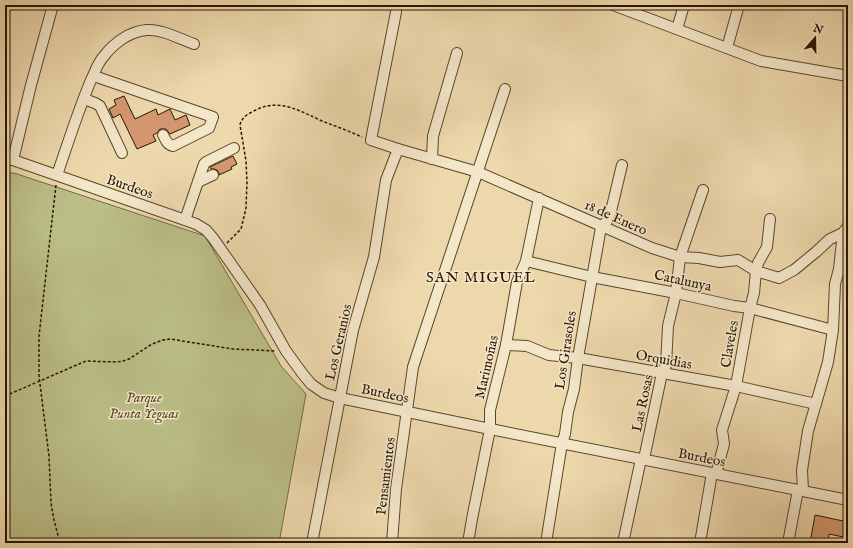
<svg xmlns="http://www.w3.org/2000/svg" width="853" height="548" font-family="'IM FELL English',serif">
<style>
.green{fill:#bbbe87;stroke:#726a44}
.building{fill:#d39770;stroke:#291602}
.lines{fill:none;stroke-linecap:round;stroke-linejoin:round}
.minor-casing{stroke:#5a462c;stroke-width:12}
.path{stroke:#291602;stroke-width:1.5;stroke-dasharray:3 2;stroke-linecap:butt}
.minor{stroke:#f3e6c9;stroke-width:10}
.labels{text-anchor:middle;stroke-width:3;stroke-linejoin:round;paint-order:stroke}
.street-label{font-size:14px;fill:#291602;stroke:#f3e6c9}
.park-label{font-size:14px;font-style:italic;fill:#55482a;stroke:#f3e6c9}
.neighbourhood-label{font-size:15px;letter-spacing:1px;fill:#291602;stroke:#f3e6c9}
</style>
<rect width="100%" height="100%" fill="#edd8ac"/>
<filter id="stains"><feTurbulence type="fractalNoise" baseFrequency=".005" numOctaves="4"/><feColorMatrix values="0 0 0 0 .2 0 0 0 0 .09 0 0 0 0 .02 0 0 0 .5 -.17"/></filter>
<radialGradient id="worn" r=".72"><stop offset=".6" stop-color="#630" stop-opacity="0"/><stop offset="1" stop-color="#630" stop-opacity=".3"/></radialGradient>
<path class="green" d="M5,173H14L205,236L281,366L306,394L279,543H5Z"/>
<g class="building">
<path d="M124,96L135,119L156,109L158,115L170,109L175,120L186,115L190,125L170,134L166,129H160L157,133L153,135L156,141L137,149L120,114L113,118L109,109L116,105L114,100Z"/>
<path d="M233,156L237,164L231,167L232,169L219,175V173L217,170L214,169H211L210,167Z"/>
<path d="M815,515L848,522V538L829,534L828,543H810Z"/>
</g>
<g class="lines">
<g class="minor-casing">
<g id="minor">
<path d="M613,5L761,61L848,76"/>
<path d="M396,12L371,140L398,149L478,172L652,248L680,257L699,258L720,262L738,260L756,271L779,278L794,270L816,252L830,239L843,233"/>
<path d="M677,29L684,5"/>
<path d="M727,48L739,5"/>
<path d="M94,76L213,117L209,128L173,146C167,145 166,140 163,135"/>
<path d="M84,99L95,103L100,106L122,153"/>
<path d="M5,159L13,160L185,220L196,224L206,230L213,238L260,305L286,351L302,373L311,384L324,393L340,398L490,429L848,500"/>
<path d="M432,159L433,136L457,53"/>
<path d="M13,160L31,85L53,5"/>
<path d="M57,175C68,143 78,111 91,80C95,72 98,62 104,56C114,43 130,31 147,30C162,29 180,39 194,44"/>
<path d="M198,182L213,175"/>
<path d="M185,220L204,164L206,162L234,148"/>
<path d="M526,261L592,277L676,293L734,306L750,308L833,330"/>
<path d="M506,345L527,346L549,355L578,358L736,386L816,404"/>
<path d="M644,459L662,373L666,365L668,326L676,293L680,257L703,190"/>
<path d="M716,474L724,444L722,430L736,386L750,308L754,293L756,271L758,263L767,247L770,219"/>
<path d="M803,491L802,470L808,431L828,362L833,330L835,284L839,269L843,233L848,226"/>
<path d="M312,543L353,330L374,257L386,180L398,149"/>
<path d="M392,543L396,489L413,367L505,89"/>
<path d="M468,543L472,519L490,429V410L506,345L517,282L526,261L539,198"/>
<path d="M546,543L562,443L565,434L568,412L574,389L578,358L601,227L607,221L611,211L622,165"/>
<path d="M623,543L641,459"/>
<path d="M700,543L712,473"/>
<path d="M788,543L798,490"/>
</g>
</g>
<g class="path">
<path d="M56,185L39,336V376L49,456L51,503L54,520L60,543"/>
<path d="M227,243L241,229L246,208L247,182L246,161L240,125C241,119 246,115 252,112C277,97 298,110 322,121C335,126 349,131 362,137"/>
<path d="M5,396L86,361L117,362L123,361L129,359L152,344L163,340L170,339L233,349L276,351"/>
</g>
<use href="#minor" class="minor"/>
</g>
<g class="labels">
<g class="street-label">
<text transform="translate(130 186) rotate(19)" y="5">Burdeos</text>
<text transform="translate(616 217) rotate(24)" y="5">18 de Enero</text>
<text transform="translate(683 280) rotate(12)" y="5">Catalunya</text>
<text transform="translate(338 342) rotate(-77)" y="5">Los Geranios</text>
<text transform="translate(729 344) rotate(-80)" y="5">Claveles</text>
<text transform="translate(565 350) rotate(-81)" y="5">Los Girasoles</text>
<text transform="translate(664 359) rotate(10)" y="5">Orquidias</text>
<text transform="translate(486 367) rotate(-77)" y="5">Marimoñas</text>
<text transform="translate(385 393) rotate(12)" y="5">Burdeos</text>
<text transform="translate(642 403) rotate(-78)" y="5">Las Rosas</text>
<text transform="translate(702 457) rotate(11)" y="5">Burdeos</text>
<text transform="translate(385 476) rotate(-83)" y="5">Pensamientos</text>
</g>
<g class="park-label">
<text x="144" y="402">Parque<tspan x="144" dy="16">Punta Yeguas</tspan></text>
</g>
<g class="neighbourhood-label">
<text x="481" y="282">SAN MIGUEL</text>
</g>
</g>
<rect width="853" height="548" fill="none" stroke="#edd8ac" stroke-width="20"/>
<rect x="6" y="6" width="841" height="536" fill="none" stroke="#291602" stroke-width="2"/>
<rect x="10" y="10" width="833" height="528" fill="none" stroke="#291602"/>
<g transform="translate(815 38) rotate(20)" stroke="#f3e6c9" stroke-width="3" paint-order="stroke">
<path d="M0-3L7 15L0 10L-7 15Z" fill="#291602"/>
<text y="-6" font-size="11" font-weight="bold" text-anchor="middle" fill="#291602">N</text>
</g>
<rect width="100%" height="100%" filter="url(#stains)"/>
<rect width="100%" height="100%" fill="url(#worn)"/>
</svg>
